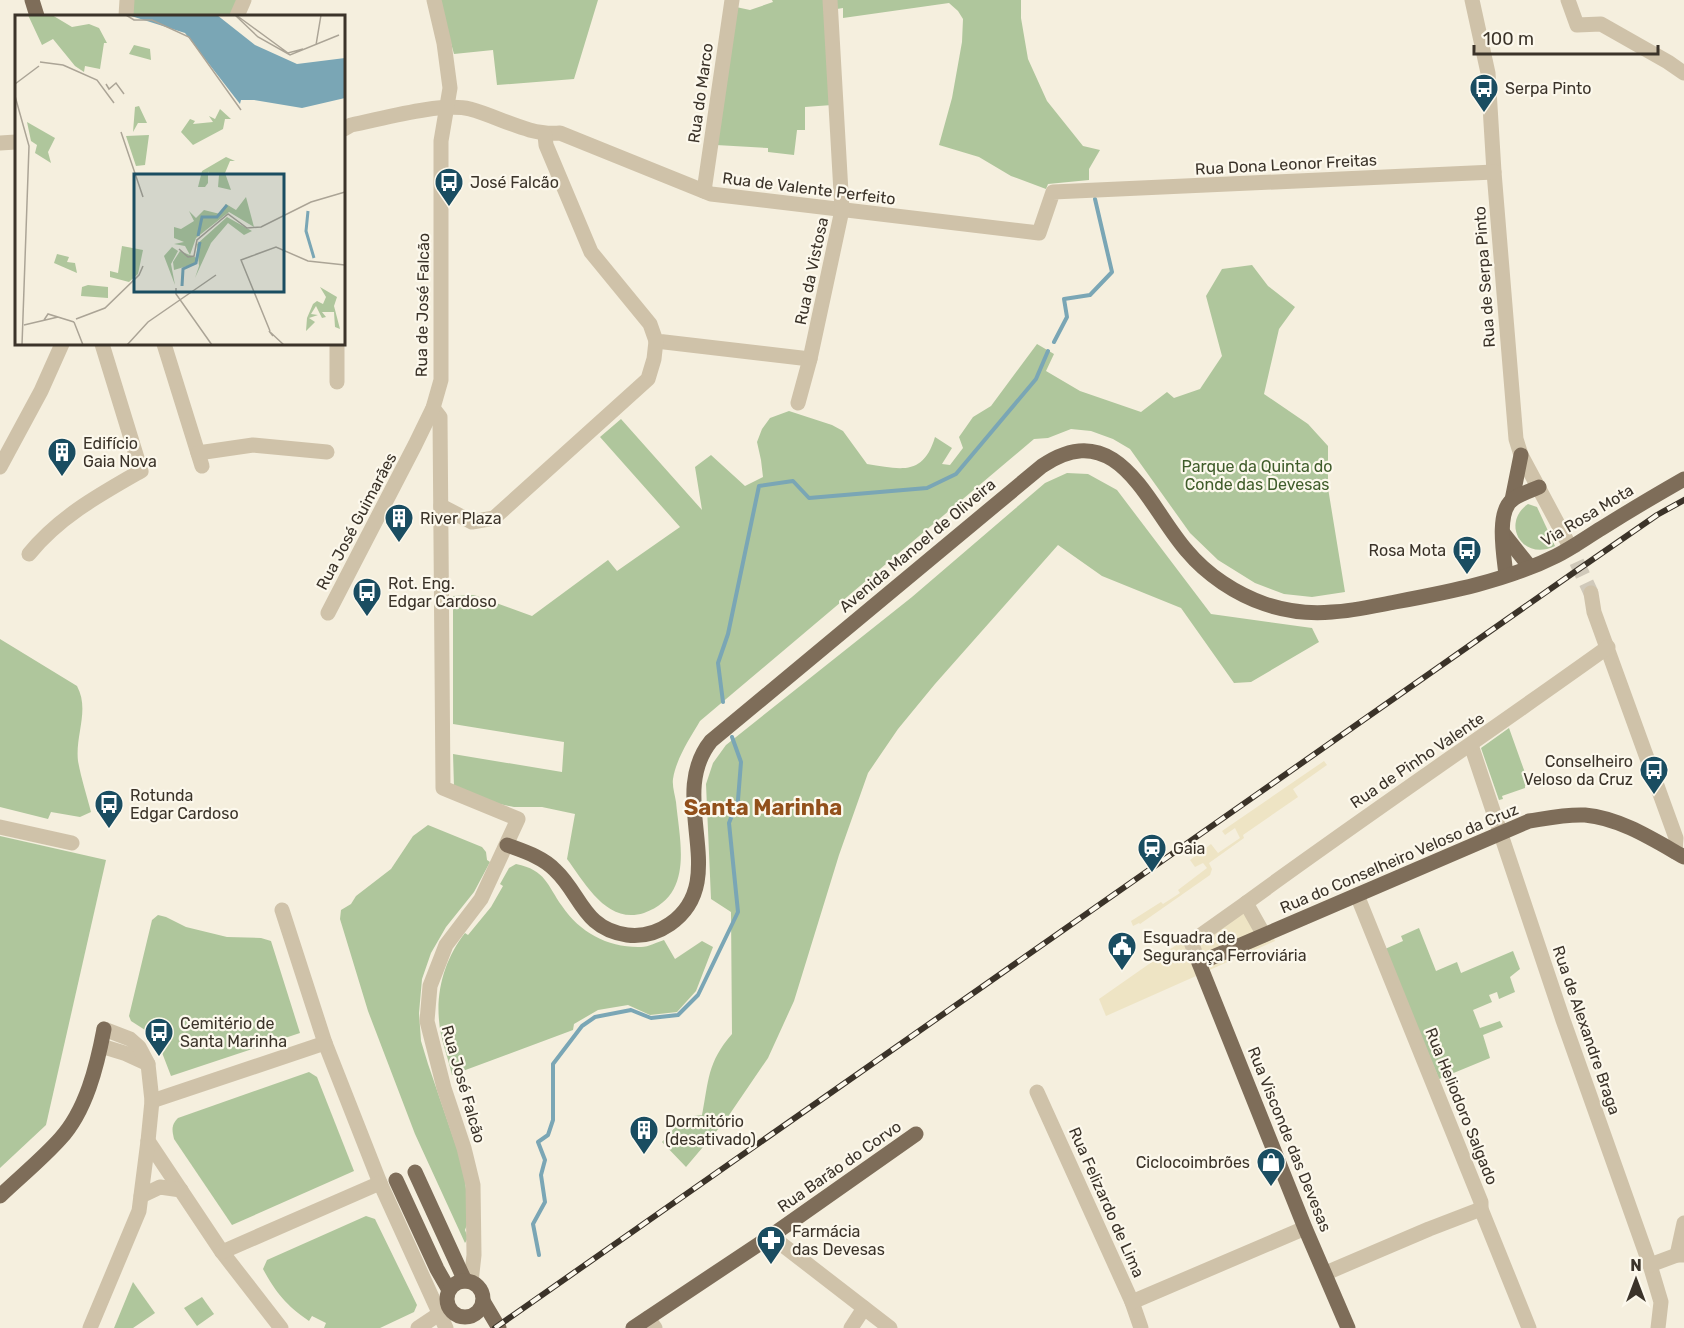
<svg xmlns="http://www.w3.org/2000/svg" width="1684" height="1328" font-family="Rubik,sans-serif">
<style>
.green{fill:#afc69c}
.plaza{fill:#eee4c4}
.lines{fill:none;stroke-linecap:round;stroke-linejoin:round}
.stream{stroke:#7aa6b5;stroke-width:4}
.minor-tunnel{stroke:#d0c9ba;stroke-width:15;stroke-dasharray:15 8;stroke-linecap:butt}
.minor{stroke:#cfc2a9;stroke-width:15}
.major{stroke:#7e6d59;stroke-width:15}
.rail-casing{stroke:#3b3329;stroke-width:6}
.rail{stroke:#fcf8ec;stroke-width:4;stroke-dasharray:11;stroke-linecap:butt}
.labels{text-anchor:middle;stroke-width:4.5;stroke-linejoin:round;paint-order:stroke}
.poi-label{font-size:16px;fill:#3b3329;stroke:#fcf8ec;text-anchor:start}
.street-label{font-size:16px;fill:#3b3329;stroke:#fcf8ec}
.park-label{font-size:16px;fill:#3f5c2a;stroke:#fcf8ec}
.district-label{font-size:22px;font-weight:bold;fill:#92501b;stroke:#fcf8ec}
.inset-river{fill:none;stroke:#7aa6b5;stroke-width:3}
.inset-road{fill:none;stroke:#aba496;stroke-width:1.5}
.view{fill:#1a4d61;fill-opacity:0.15;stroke:#1a4d61;stroke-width:3}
.inset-edge{fill:none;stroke:#3b3329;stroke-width:3}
</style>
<rect width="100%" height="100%" fill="#f5efde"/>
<g class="green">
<path d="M133,0H237L231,16H132Z"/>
<path d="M439,0H598L574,79L497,85L493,50L454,54Z"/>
<path d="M772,0H826L832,105L805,107V130H797L794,155L768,152V148L716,145L736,7L750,10L773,2Z"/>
<path d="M837,0H1021V18L1028,59L1047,101L1083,146L1100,150L1089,169V180L1048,184L1046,189L1011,176L979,157L939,145L952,98L962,42L963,19L958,11L949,3L843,18V8L837,9Z"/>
<path d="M1252,265L1268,286L1295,307L1279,329L1264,394L1308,424L1328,446V488L1345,592L1312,597L1284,594L1255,583L1218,560L1190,533L1130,449L1113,439L1091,431L1071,429L1048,438L1034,439L700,721C690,738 676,759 673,779C672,786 675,795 676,802C680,844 694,895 644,913C607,925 585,883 567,859L575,814L542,807H514L481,800L454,787L453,754L562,772L564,742L453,724V596L474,595L532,616L608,560L617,571L680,527L600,437L621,419L702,510L695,467L711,455L745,486L763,477L761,460L757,442L762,429L770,418L789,411L832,425L843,431L867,464C900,469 923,477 935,437L952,448L942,464L950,465L963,448L959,437L973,417L991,406L1037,344L1054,354L1046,371L1080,391L1141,412L1167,392L1174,398L1200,389L1222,356L1206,296L1222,269Z"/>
<path d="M1067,473L1088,474L1117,490L1211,614L1312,628L1319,642L1251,682L1234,683L1181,608L1102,576L1058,545L935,684L898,729L868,773L839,855L794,1001L768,1058L725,1121L686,1167L662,1142L679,1123L693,1121L694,1116L702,1115C709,1080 707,1063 732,1034L731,912L711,899L706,784L713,763L726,745L912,597L1045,483Z"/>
<path d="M1528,504L1537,507L1555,546C1523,562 1500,524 1528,504Z"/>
<path d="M0,639L77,686C90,710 75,735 78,761C81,778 87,796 91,812L80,817L51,812L48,819L0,807Z"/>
<path d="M1509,728L1529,784L1525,786V788L1502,796L1503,799L1499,800L1481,748Z"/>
<path d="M428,825L482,847L486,852L487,860L490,862L474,892L446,927L431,953L422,979L419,1013L421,1041L428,1064L464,1169L469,1219L465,1230L468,1238L465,1243L415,1134L368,1011L340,919L341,910L351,904L356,896L391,869L413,836Z"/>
<path d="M0,836L106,860L46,1125L0,1168Z"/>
<path d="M516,864C546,870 547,885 562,906C580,933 609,948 641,947C649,947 657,942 664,940L675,959L702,941L713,947L696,991L677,1012L650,1015L628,1005L598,1010L574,1024L573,1030L452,1075C448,1057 440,1038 439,1020C436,989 446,957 465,933L468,935L491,907L503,886L500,884L509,868Z"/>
<path d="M158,915L166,917L186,927L227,937L261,938L271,941L300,1033L171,1076L156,1037L131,1021L129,1016L152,920Z"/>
<path d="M1419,928L1436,971L1457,962L1461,973L1513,951L1520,969L1510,977L1515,992L1499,999L1497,992L1489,995L1492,1002L1473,1010L1480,1028L1500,1021L1503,1027L1483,1035L1490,1058L1439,1079L1385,949L1403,941L1401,936Z"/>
<path d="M309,1072L317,1077L354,1171L232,1225L174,1139C172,1130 171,1125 178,1118Z"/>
<path d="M366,1216L375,1219L417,1305L414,1312L380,1328H324L326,1323L312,1316L309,1321C286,1305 276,1293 263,1269L267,1260Z"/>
<path d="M133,1282L155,1313L133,1328H114Z"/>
<path d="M202,1297L214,1314L197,1326L184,1308Z"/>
</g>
<g class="plaza">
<path d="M1324,761L1327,765L1293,789L1298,797L1243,835L1244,838L1209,863L1212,869L1210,875L1140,924L1139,923L1133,926L1131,921L1161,902L1163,904L1180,893L1178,890L1207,868L1203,863L1195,867L1190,860L1211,844L1218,853L1240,838L1235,828L1225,835L1222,831Z"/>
<path d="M1249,894L1275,941L1106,1016L1099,999Z"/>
</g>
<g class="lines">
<g class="stream">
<path d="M1054,342L1067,317L1064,299L1090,295L1112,272L1095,199"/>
<path d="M723,702L718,663L728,634L759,486L793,481L809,498L927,488L956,474L1036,379L1048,351"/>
<path d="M539,1255L533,1224L545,1202L541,1175L545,1160L538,1142L548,1135L553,1120V1064L582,1026L595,1017L631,1010L651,1018L678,1015L698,995L738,912L729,823L738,800L741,762L732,737"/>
</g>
<path class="minor-tunnel" d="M1567,541L1591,593"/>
<g class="minor">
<path d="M1472,0L1488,73L1494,172L1516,439L1521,455L1567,541"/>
<path d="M1568,0L1577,25L1601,24L1668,62L1684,73"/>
<path d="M126,16L127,0"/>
<path d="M237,16L244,0"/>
<path d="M344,129L351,125C382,119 440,102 470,109C500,117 529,136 560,133L711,194L1039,233L1053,192L1494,172"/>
<path d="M545,135L546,145L591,252L650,324L656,341L810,359"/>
<path d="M0,143L16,142"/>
<path d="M704,191L732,0"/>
<path d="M164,344L202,466"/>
<path d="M337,344V382"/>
<path d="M798,403L810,359L842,210L830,0"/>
<path d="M433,408L440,417L443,788L518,819L481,899L446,945L430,986L427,1021L444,1088L464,1148L473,1185L474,1255L471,1282"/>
<path d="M198,453L253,445L327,452"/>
<path d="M0,467L41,391L62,344"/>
<path d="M441,506L472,522L494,518L648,379L654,359L656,341"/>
<path d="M29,554C59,517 99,495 141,471L102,344"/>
<path d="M1591,593L1594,612L1676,838L1675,852"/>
<path d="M328,613L415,445L433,408L441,380V141L450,88L444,43L434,0"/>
<path d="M1471,745L1563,1020L1650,1265L1661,1302L1658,1328"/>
<path d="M0,827L72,843"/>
<path d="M1357,895L1481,1202V1209L1529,1328"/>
<path d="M1246,903C1365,816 1488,733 1608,647"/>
<path d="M282,910L325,1043L380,1183L446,1328"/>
<path d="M1199,963L1191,942L1246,903L1264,935"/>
<path d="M101,1046L124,1053L148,1064"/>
<path d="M1037,1092L1132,1302L1141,1328"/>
<path d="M152,1101L325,1043"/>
<path d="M148,1141L222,1252L281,1328"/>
<path d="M141,1196L160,1187L181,1190"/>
<path d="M771,1236L890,1328"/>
<path d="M222,1252L380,1183"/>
<path d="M1677,1255L1684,1223"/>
<path d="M1650,1265L1677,1255H1684"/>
<path d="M1326,1273L1429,1229L1481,1209"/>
<path d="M1132,1302L1305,1228"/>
<path d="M648,1318L655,1328"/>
<path d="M90,1328L139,1211L148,1141L152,1101L148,1064L139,1047L130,1039L104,1029"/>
<path d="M418,1328L448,1308"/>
<path d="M851,1328L864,1308"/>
</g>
<g class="major">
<path d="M32,0L37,16"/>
<path d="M1512,500L1521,455"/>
<path d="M1503,533L1530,567"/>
<path d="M1506,575C1504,556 1496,513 1512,500C1519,494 1530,491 1539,487"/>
<path d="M507,845C523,851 543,857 555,870C581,894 583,929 627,935C643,937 657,933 670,924C733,880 665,798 711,741L1042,466C1118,414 1148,507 1187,551C1207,575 1236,594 1265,604C1286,611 1310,614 1332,612C1353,611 1374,606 1395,602C1449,592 1506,581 1556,556C1572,548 1587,537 1602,528C1629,511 1656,495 1684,479"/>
<path d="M415,1172L465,1281"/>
<path d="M396,1180L437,1269L449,1290"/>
<path d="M0,1196C20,1177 42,1159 60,1139C86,1111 97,1066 104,1029"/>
<circle cx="465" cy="1299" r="18"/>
<path d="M483,1301L499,1328"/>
<path d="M633,1328L771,1236L916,1134"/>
<path d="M1348,1328L1305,1228L1199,963L1529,821C1548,818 1566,814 1585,815C1620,818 1654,840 1684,857"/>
</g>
<g class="rail-casing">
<path id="rail" d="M495,1328L1576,571L1657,515L1684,500"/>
</g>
<use href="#rail" class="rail"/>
</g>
<defs>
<g id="bus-pin" transform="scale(1.5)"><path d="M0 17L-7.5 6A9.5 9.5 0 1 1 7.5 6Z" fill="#1a4d61" stroke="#fcf8ec"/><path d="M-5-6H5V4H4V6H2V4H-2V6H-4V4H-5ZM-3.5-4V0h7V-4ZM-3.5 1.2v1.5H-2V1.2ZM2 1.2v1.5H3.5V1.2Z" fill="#fff"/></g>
<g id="building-pin" transform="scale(1.5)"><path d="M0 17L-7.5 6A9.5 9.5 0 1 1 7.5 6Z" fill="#1a4d61" stroke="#fcf8ec"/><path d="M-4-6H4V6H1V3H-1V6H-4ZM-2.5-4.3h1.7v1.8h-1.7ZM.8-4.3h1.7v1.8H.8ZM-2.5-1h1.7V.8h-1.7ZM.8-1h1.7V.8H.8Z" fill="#fff"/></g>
<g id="station-pin" transform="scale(1.5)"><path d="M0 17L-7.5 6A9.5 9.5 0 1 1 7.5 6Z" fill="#1a4d61" stroke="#fcf8ec"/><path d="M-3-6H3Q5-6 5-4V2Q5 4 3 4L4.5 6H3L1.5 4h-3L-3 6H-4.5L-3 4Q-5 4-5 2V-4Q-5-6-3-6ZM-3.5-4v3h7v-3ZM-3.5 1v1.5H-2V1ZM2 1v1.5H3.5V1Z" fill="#fff"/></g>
<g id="civic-pin" transform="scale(1.5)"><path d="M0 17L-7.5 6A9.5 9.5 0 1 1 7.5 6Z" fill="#1a4d61" stroke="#fcf8ec"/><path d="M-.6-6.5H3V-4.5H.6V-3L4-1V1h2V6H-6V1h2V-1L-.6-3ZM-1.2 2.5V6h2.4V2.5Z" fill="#fff"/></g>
<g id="shop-pin" transform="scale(1.5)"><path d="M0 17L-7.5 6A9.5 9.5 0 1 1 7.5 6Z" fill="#1a4d61" stroke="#fcf8ec"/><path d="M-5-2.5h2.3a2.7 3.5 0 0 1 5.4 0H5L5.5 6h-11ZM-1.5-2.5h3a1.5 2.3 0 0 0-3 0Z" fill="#fff"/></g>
<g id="pharmacy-pin" transform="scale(1.5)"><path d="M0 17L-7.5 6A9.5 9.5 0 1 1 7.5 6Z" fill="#1a4d61" stroke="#fcf8ec"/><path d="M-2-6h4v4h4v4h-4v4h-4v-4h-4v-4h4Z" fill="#fff"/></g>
</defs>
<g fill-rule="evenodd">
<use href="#bus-pin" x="1484" y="88"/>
<use href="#bus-pin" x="449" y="182"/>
<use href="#building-pin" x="62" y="452"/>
<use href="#building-pin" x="399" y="518"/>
<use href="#bus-pin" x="1467" y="550"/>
<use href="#bus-pin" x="367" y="592"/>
<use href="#bus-pin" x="1654" y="770"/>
<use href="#bus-pin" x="109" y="804"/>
<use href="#station-pin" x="1152" y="848"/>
<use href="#civic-pin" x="1122" y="946"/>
<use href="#bus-pin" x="159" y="1032"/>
<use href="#building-pin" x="644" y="1130"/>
<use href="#shop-pin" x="1271" y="1162"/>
<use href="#pharmacy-pin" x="771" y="1240"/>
</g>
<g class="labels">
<g class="poi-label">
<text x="1505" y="94">Serpa Pinto</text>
<text x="470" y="188">José Falcão</text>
<text x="83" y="449">Edifício<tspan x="83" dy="18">Gaia Nova</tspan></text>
<text x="420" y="524">River Plaza</text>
<text x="1446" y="556" text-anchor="end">Rosa Mota</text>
<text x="388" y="589">Rot. Eng.<tspan x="388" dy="18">Edgar Cardoso</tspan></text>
<text x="1633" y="767" text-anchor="end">Conselheiro<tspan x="1633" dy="18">Veloso da Cruz</tspan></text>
<text x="130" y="801">Rotunda<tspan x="130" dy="18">Edgar Cardoso</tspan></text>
<text x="1173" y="854">Gaia</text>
<text x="1143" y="943">Esquadra de<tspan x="1143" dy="18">Segurança Ferroviária</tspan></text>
<text x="180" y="1029">Cemitério de<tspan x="180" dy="18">Santa Marinha</tspan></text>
<text x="665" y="1127">Dormitório<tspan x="665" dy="18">(desativado)</tspan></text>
<text x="1250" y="1168" text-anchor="end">Ciclocoimbrões</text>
<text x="792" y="1237">Farmácia<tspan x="792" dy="18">das Devesas</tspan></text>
</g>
<g class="street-label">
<text transform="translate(700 93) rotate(-82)" y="6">Rua do Marco</text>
<text transform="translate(1286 164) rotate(-3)" y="6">Rua Dona Leonor Freitas</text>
<text transform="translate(809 188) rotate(7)" y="6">Rua de Valente Perfeito</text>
<text transform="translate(811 271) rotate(-78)" y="6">Rua da Vistosa</text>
<text transform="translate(1484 277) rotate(-94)" y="6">Rua de Serpa Pinto</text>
<text transform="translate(422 305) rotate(-89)" y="6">Rua de José Falcão</text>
<text transform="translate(1587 515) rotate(-31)" y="6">Via Rosa Mota</text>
<text transform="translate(356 521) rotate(-62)" y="6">Rua José Guimarães</text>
<text transform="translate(917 545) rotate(-40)" y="6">Avenida Manoel de Oliveira</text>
<text transform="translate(1417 760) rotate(-34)" y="6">Rua de Pinho Valente</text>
<text transform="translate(1399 858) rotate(-23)" y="6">Rua do Conselheiro Veloso da Cruz</text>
<text transform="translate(1587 1030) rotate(71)" y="6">Rua de Alexandre Braga</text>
<text transform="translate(464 1084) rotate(74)" y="6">Rua José Falcão</text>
<text transform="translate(1462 1106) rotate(68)" y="6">Rua Heliodoro Salgado</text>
<text transform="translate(1290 1139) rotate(68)" y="6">Rua Visconde das Devesas</text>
<text transform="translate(839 1166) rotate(-35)" y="6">Rua Barão do Corvo</text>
<text transform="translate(1107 1202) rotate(66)" y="6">Rua Felizardo de Lima</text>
</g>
<g class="park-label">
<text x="1257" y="472">Parque da Quinta do<tspan x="1257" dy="18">Conde das Devesas</tspan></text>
</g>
<g class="district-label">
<text x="763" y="815">Santa Marinha</text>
</g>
</g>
<g transform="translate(15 15)">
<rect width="330" height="330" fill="#f5efde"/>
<path d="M13,0H37L57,12L74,9L84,13L92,28H89L85,54L70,51L69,57L60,51L38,24L27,30ZM119,30L135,34L136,45L114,39ZM124,91L132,108H123L118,117L120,92ZM205,94L216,104H210L208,114L178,130L166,117L175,104L180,106L178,109L198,107L194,101L200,104ZM12,107L40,123L33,137L36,148L20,138L22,130L16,126ZM134,120L130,150L121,151L111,121ZM211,142L220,146H215L210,158L216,175L203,172L204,160H194L193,156V168L190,172H183L187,156ZM231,182L239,212L214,197L181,223L175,240L170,231L159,229L169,227L159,223V212L166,214L179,206L174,196L181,203L189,195L205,199L211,189L221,195ZM212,202L237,216L229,220L213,208L196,228L180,263L184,251L182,229ZM107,231L128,235L123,259L114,267L95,262V256L103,258ZM157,232L163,236L156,249L160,270L149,241ZM165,236L182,243L179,249L159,255L158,247ZM42,239L54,242L52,247L60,248L62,258L39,248ZM73,270L93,272V283L66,281L67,272ZM305,272L322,282L319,291L325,314L320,312L319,297H307L311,302L307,303L301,291L296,299L303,300L294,303L300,307L291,316L292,303L298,289L302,286L308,289L311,282Z" fill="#afc69c"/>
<path d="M113,0H202L240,30L282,49L330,43V83L287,93L239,85H226L225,89L170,18Z" fill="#7aa6b5"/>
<path class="inset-river" d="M293,196L291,216L299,243M183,221L187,202H202L212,190M167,271L168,254L181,248L185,227"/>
<path class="inset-road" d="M111,0L119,5H137L174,22L226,95M220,0L243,22L275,40L324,20M221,0L273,38L288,34M301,30L306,0M25,47L48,50M48,50L82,65L99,88M0,69L24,51M91,69L94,74L101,68L109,79M0,81L14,131L7,330M106,117L128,182M164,234L173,242L179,241L182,225L213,199L232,213L246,212L296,187L330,177M161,273V279L197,330M61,304L90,293L124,260L128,251M29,305L33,299L59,307M59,307L68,330M9,310L43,302M255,316L226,245L261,232L293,246L330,250M258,321L254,316L269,330M112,330L133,307L201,260"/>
<path class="view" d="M119,159H269V277H119Z"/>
<rect width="330" height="330" class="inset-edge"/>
</g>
<g transform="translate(1636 1280)" stroke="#fcf8ec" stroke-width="4.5" paint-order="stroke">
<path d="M0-4.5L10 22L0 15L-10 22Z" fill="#3b3329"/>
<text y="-9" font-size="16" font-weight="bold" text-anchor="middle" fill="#3b3329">N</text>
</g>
<path d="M1474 45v9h184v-9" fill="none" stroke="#3b3329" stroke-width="3"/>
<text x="1483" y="45" font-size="18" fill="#3b3329" stroke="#fcf8ec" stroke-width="4.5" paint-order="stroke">100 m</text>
</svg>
